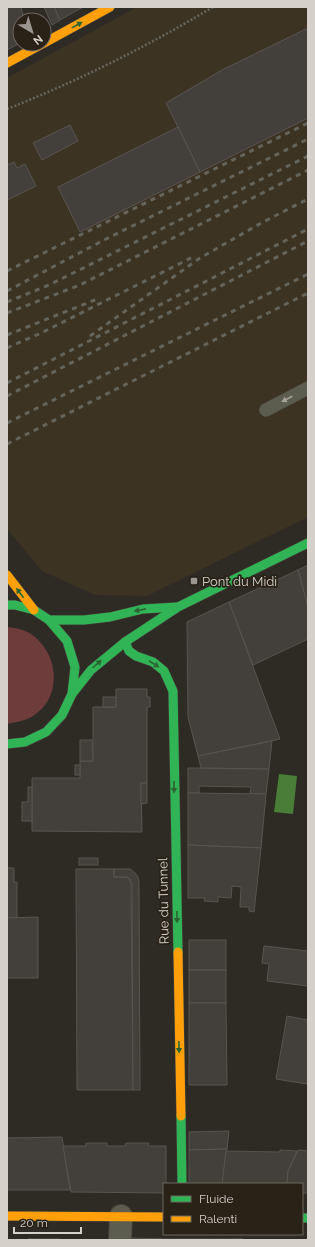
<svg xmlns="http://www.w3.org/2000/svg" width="315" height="1247" font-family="Raleway,sans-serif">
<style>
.built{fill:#3c3323}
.green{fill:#6e3c3b}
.water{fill:#497d38}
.building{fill:#433f3a;stroke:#58544f}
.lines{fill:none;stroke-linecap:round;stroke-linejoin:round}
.lane-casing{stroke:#48453f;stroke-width:14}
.street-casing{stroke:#48453f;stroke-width:24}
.fast-casing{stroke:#48453f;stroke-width:10}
.slow-casing{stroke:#48453f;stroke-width:10}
.path{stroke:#65655b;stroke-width:2.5;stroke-dasharray:2 2;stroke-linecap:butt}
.lane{stroke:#5c5c4f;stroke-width:13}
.street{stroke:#5c5c4f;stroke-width:22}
.fast{stroke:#30b455;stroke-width:9}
.slow{stroke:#ff9f0a;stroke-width:9}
.rail{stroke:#65645b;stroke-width:3;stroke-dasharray:5 5;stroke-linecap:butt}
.oneway{fill:#2c6433}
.oneway2{fill:#a5a299}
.poi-dot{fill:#9b9790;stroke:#282217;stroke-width:1.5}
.labels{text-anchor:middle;stroke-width:3.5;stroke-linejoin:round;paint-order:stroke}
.poi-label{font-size:13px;fill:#d5d1ca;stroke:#282217;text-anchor:start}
.street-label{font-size:13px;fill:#d5d1ca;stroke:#282217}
</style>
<rect width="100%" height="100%" fill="#2e2a24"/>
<path class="built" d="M137,7H308V517L147,596L95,595L42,571L7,529V78Z"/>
<path class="green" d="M7,627C17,628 27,630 35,637C59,657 62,698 33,716C25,721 16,722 7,724Z"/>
<path class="water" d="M279,774L297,776L293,814L274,812Z"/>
<g class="building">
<path d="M7,7H23L21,8L25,20H20V43L7,50Z"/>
<path d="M44,7H54L60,20L52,25Z"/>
<path d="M54,7H83L60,20Z"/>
<path d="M308,28V118L200,172L166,103L222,70Z"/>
<path d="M70,125L78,141L42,160L33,143Z"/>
<path d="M178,127L200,172L80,232L58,187Z"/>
<path d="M14,162L17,168L25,164L36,186L7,200V165Z"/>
<path d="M308,565V607L298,570Z"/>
<path d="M298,570L308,607V639L253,665L229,602Z"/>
<path d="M229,602L280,739L198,756L188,717L187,622Z"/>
<path d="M116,689H147V697H150V707H147V783H141L142,832L32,831V778H80V761H93V707H116Z"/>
<rect x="103" y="697" width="13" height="10"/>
<path d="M80,740H92L93,761H80Z"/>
<path d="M272,741L269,769L201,768L198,756Z"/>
<rect x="75" y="765" width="5" height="10"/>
<path d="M188,768L269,769L266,794H250L251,787L199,786V793H188Z"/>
<path d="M141,783H147V803L141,804Z"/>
<path d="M28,787H32V821H22V802H28Z"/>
<path d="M188,793L266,794L261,848L188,845Z"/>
<path d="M188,845L261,848L254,912L249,911V907H240L241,887L232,886L231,898L218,897V902L204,901L205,898H188Z"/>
<rect x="79" y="858" width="19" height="7"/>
<path d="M7,866L9,868H14V882H17V918H7Z"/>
<path d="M76,869H114V877H127L131,882L133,1090H77Z"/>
<path d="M114,869H130L135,873L138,877L139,882L140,1090H133L132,883L130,879L127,877H114Z"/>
<path d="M38,917V978H7V918Z"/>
<rect x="189" y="940" width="37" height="30"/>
<path d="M264,946L308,951V986L267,981L269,964L262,963Z"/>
<rect x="189" y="970" width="37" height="33"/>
<path d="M189,1003H226L227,1085H189Z"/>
<path d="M287,1016L308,1020V1076L307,1084L276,1079Z"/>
<path d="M229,1131L227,1149L189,1150V1132Z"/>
<path d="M62,1137L70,1190H7V1138Z"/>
<path d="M86,1143H107V1146H125L126,1143H149L148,1146H166V1184H164V1193L71,1192L63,1146H86Z"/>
<path d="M227,1149L222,1184H189V1150Z"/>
<path d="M280,1150L297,1151L288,1171L287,1184H222L226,1151L280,1152Z"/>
<path d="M298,1150L308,1151V1193H302V1184H287L288,1171Z"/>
<path d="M130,1238L170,1239V1240H130Z"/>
<path d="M28,1239H60V1240Z"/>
<rect x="170" y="1239" width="41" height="1"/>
<path d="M211,1239H243L211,1240Z"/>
</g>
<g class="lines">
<g class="lane-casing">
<path id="lane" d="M266,410L308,388"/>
</g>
<g class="street-casing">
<path id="street" d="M120,1240L121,1216"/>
</g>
<g class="fast-casing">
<g id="fast">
<path d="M7,605H15L34,610L49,620L67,641L75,667L72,694L62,715L46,732L25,742L7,744"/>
<path d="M49,620H84L110,617L143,609L177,607"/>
<path d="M125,642L129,651L136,656L153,662L164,671L173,691L178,952"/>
<path d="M72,694L91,670L125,642L178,607L308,543"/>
<path d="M181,1116L182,1184"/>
<path d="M302,1218H308"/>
</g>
</g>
<g class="slow-casing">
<g id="slow">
<path d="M44,43L110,7"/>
<path d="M7,63L42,44"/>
<path d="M7,575L34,610"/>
<path d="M178,952L181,1116"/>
<path d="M7,1216L164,1217"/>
</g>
</g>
<path class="path" d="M7,109C78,81 148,46 213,7"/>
<use href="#lane" class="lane"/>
<use href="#street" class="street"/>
<use href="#fast" class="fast"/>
<use href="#slow" class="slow"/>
<g class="rail">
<path d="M7,271L308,123"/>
<path d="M7,291L106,239L308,139"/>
<path d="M7,302L49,285L308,156"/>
<path d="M7,313L80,285L308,170"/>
<path d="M7,335L100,298"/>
<path d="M90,336L200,258L263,222L308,199"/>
<path d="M7,348L39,334L195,256"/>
<path d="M7,383L308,229"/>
<path d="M7,396L308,241"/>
<path d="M7,423L308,274"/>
<path d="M7,444L308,293"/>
</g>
</g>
<defs><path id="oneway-solid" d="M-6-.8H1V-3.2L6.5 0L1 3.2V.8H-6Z"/></defs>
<g class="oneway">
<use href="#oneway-solid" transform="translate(77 25) rotate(-29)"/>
<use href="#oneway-solid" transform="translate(20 593) rotate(-127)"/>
<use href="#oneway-solid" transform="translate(140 610) rotate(169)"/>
<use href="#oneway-solid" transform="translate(97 664) rotate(-42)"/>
<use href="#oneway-solid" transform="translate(154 664) rotate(33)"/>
<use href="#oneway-solid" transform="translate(174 787) rotate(89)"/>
<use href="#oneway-solid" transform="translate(177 917) rotate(89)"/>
<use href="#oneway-solid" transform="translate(179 1047) rotate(89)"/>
</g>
<use class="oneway2" href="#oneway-solid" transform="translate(287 399) rotate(152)"/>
<rect class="poi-dot" x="190" y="577" width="8" height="8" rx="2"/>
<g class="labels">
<g class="poi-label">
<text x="202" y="586">Pont du Midi</text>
</g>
<g class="street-label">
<text transform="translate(163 901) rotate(-91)" y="5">Rue du Tunnel</text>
</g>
</g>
<rect width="315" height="1247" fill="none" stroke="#d5d1ca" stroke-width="16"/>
<rect x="163" y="1183" width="140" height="52" fill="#282217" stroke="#6d685f"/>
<rect x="171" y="1196" width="20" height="6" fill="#30b455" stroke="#6d685f"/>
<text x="199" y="1203" font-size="12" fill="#d5d1ca">Fluide</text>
<rect x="171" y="1216" width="20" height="6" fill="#ff9f0a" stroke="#6d685f"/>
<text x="199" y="1223" font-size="12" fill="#d5d1ca">Ralenti</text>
<g transform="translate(32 32) rotate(142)"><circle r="19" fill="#282217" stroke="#6d685f"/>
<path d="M0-3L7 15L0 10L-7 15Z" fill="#9b9790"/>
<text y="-6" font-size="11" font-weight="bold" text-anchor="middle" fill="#d5d1ca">N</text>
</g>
<path d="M14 1227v6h67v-6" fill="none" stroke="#d5d1ca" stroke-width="2"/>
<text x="20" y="1227" font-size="12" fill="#d5d1ca" stroke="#282217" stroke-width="3" paint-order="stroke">20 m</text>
</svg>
